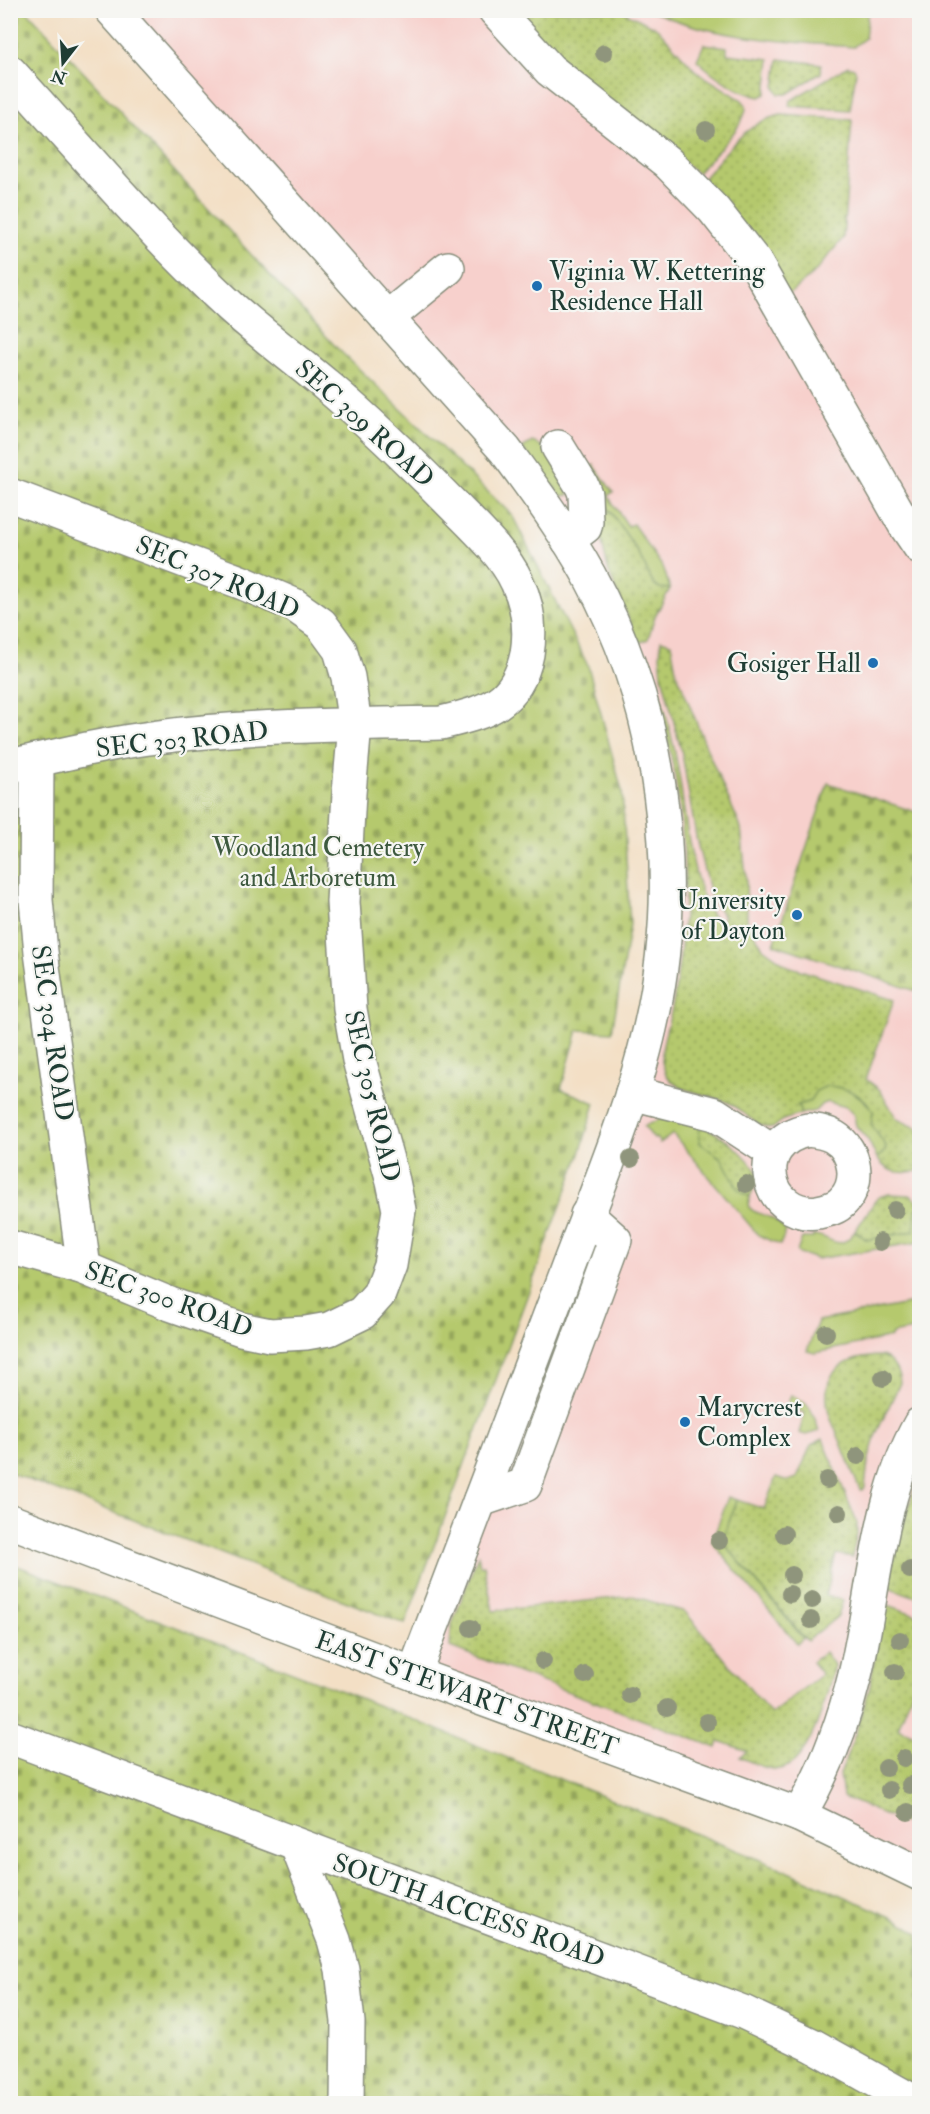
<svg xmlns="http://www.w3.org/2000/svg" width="930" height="2114" font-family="'IM FELL Double Pica',serif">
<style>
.built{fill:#f7d0cc}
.grass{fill:url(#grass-dots);stroke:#6a8350;stroke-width:1.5}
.cemetery{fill:url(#cemetery-stones);stroke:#6a8350;stroke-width:1.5}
.garden{fill:#b5c96d;stroke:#6a8350;stroke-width:1.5}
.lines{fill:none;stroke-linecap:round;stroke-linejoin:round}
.minor-casing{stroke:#898e7c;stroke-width:36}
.major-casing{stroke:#898e7c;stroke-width:36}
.minor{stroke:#fff;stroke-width:33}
.major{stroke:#fff;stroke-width:33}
.tree{fill:#8f957b}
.poi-dot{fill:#1f6fb2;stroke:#f6f6f2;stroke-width:2}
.labels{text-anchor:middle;stroke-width:4.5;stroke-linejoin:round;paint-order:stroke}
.poi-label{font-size:26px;fill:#1f3d34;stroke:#f6f6f2;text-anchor:start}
.street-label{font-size:26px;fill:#1f3d34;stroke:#f6f6f2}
.park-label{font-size:26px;fill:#3d593f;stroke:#f6f6f2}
</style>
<defs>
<pattern id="grass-dots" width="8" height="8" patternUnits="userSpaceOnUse" patternTransform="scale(1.5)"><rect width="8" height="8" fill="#b5c96d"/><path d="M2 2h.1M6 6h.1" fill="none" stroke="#93a45a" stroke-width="1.8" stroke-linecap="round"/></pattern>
<pattern id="cemetery-stones" width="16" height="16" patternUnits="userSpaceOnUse" patternTransform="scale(1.5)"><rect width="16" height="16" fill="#b5c96d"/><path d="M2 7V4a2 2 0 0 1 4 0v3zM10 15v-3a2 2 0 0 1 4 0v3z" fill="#93a45a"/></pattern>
</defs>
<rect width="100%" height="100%" fill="#f6f6f2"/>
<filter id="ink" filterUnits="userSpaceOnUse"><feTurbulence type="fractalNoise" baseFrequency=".0167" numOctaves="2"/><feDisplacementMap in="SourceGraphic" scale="12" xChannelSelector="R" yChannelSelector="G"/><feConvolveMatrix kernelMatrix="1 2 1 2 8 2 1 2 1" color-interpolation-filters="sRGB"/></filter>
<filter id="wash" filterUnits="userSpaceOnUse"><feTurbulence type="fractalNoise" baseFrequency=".008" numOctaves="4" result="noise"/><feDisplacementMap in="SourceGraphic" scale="24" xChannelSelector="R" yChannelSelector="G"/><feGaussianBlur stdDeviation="1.35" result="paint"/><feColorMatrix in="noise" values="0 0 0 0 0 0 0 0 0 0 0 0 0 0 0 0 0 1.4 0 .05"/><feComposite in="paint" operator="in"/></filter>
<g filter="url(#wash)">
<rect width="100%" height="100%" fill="#f3dfc5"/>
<path class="built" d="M112,11H919V1874L414,1674L642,1103L677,876L602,574Z"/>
<g class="grass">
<path d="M513,11H622L657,28L697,72L742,100L746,105C748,124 710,158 697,173L574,72Z"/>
<path d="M704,44L727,47V54L770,59L766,94L760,97C738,93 713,75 697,60Z"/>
<path d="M779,59L821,64V73L787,94H779L775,87Z"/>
<path d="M848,66L854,68L856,72L850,110L789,106L790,101Z"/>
<path d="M781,115L852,120L843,238L815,272L789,294L703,179C726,153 745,122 781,115Z"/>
<path d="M597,502L606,505L638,552L654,585L660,588L670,589L655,616L648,639L639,643L609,573L601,538Z"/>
<path d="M661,640L671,643L676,671L709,754L741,828L746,878L747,921L763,948L788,966L894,1000L866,1079L880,1090L897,1119L919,1129V1171C902,1174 887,1174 877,1158L882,1154L871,1125L873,1111L866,1101L853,1092L798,1105L801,1114L783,1120L773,1128C757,1128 745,1112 731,1104C713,1094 692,1095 675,1084C669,1080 665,1073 663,1066C658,1050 670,1021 673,1004C678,974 682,944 684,914C689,826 671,738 644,655L648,654C661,693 672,733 679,774C685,812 692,895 718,923L724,917L711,898L697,842L682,754L662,675L660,656Z"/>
<path d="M702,1125C728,1140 743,1150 759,1175L750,1197L738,1189L719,1156L704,1148L700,1143L699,1131Z"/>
<path d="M889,1194L910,1195L919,1202V1207L916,1210L915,1231L867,1240L855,1231L875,1201L879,1197Z"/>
<path d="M881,1356C892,1360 899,1371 900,1383L876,1434L868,1462L865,1487L863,1490H860C853,1474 847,1458 841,1443C836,1430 828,1417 827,1403C823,1367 850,1357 881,1356Z"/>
<path d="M823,1439L857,1523V1534L852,1557L836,1554L826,1596L843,1600L838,1616L807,1641L722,1541L737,1500L764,1509L776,1477L788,1481L797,1478L811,1445Z"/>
<path d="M919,1474V1598L888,1587L896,1547Z"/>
<path d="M478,1555L480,1566L484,1565L493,1611L633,1596L685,1612L771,1714L822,1674L812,1662L825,1652L834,1665C828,1692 811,1763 780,1769C768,1771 752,1762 740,1757L747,1751L719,1741L717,1748L450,1647L451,1627Z"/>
<path d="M888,1605L919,1616V1676H918L898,1728L919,1737V1829L843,1797L840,1774L856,1732L870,1686L883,1606L887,1608Z"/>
</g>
<g class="cemetery">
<path d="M10,11H27L337,348L512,515L588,666L622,791L630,924L612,1032L578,1030L561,1089L595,1103L580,1154L405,1624L11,1473Z"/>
<path d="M828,783L919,813V992L774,944Z"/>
<path d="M10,1563L362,1699L780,1868L898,1920L919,1934V2103H11Z"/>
</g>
<g class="garden">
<path d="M652,11H868L865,38L853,47C784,41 715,39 652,11Z"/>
<path d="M532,442L542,446L569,485V495L561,496L522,448Z"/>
<path d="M594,465L613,492L608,496L628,526L633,524L664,569L670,589L660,588L654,585L638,552L606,505L597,502L588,469Z"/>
<path d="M827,1086C848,1087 861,1095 873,1111L871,1125L886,1146L885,1151L877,1158L868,1140L856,1126L854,1115L846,1107L828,1102L822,1104L815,1111L801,1114L798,1105L809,1102L816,1091Z"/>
<path d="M660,1119H676L702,1125L699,1131L700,1143L722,1159L738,1189L750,1197C745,1214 760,1212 771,1218C777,1221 782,1226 786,1231L780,1245L758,1235L673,1134L660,1143L656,1138L654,1139L644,1126Z"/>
<path d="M919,1207V1242L816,1259L797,1252L802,1238H813V1235C831,1235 838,1255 855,1231L867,1240L914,1231L916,1209Z"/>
<path d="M919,1302V1329L892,1334L891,1337L815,1353L807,1351L818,1321Z"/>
<path d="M791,1395C812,1404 812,1411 819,1431L806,1435L799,1433L805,1413L787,1406Z"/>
<path d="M728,1497L737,1500L722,1541L803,1638L797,1644L712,1542Z"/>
</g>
</g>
<g filter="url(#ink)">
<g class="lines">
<g class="minor-casing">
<g id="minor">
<path d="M112,10L505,450C535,491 565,531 589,575C663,711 685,877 650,1028C631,1111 595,1195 565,1275C514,1408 464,1541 414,1674"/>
<path d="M495,10L550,70L667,162L714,210L755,262L905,525L920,547"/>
<path d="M10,72C82,151 152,234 230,306C261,334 295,359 326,385C371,423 412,463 453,505C474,526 505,555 517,582C528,605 531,630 527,654C517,704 486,712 441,723C348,725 252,725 158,737C108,743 60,755 10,766"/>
<path d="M387,318L448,268"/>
<path d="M558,447L582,486L585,494L586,522L585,527L568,540"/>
<path d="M10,495L243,583L294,605L321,624L340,650L348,677L355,725L349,793L343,902L350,1009L359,1060L393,1181L399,1210L390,1265L379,1294L362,1313L329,1329L306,1333L270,1335L241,1329L170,1304L84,1268L10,1247"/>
<path d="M37,760L36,900L41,952L84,1268"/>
<path d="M632,1093L715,1114L773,1152"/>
<path d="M808,1130C817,1131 826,1132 834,1137C856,1150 861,1183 843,1201C837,1208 828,1210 818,1212C767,1219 746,1142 808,1130Z"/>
<path d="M480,1500L525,1485L615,1240L587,1215"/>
<path d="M10,1737L743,2012L812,2045L918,2104"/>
<path d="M799,1815C825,1772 843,1724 855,1675C875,1592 877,1500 920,1424"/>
<path d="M297,1846L334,1940L342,1969L348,2022L347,2104"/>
</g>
</g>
<g class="major-casing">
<path id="major" d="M10,1521L414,1674L799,1815L920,1874"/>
</g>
<use href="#minor" class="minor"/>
<use href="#major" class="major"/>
</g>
<g class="tree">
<circle cx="604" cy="53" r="9"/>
<circle cx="706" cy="130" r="9"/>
<circle cx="631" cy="1159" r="9"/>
<circle cx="746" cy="1184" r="9"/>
<circle cx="895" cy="1210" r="9"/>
<circle cx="880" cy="1242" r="9"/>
<circle cx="826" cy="1333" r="9"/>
<circle cx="883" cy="1378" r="9"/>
<circle cx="858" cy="1456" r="9"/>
<circle cx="827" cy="1480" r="9"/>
<circle cx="839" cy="1513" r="9"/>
<circle cx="784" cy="1534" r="9"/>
<circle cx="719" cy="1541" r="9"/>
<circle cx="910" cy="1570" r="9"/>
<circle cx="792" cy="1575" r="9"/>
<circle cx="790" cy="1594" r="9"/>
<circle cx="812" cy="1600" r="9"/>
<circle cx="811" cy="1620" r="9"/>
<circle cx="471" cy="1628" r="9"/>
<circle cx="900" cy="1640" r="9"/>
<circle cx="543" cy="1661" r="9"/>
<circle cx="895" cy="1672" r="9"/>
<circle cx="585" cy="1675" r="9"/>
<circle cx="630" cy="1695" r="9"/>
<circle cx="667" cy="1708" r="9"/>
<circle cx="707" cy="1722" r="9"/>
<circle cx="904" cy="1758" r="9"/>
<circle cx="886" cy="1768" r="9"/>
<circle cx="910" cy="1785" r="9"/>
<circle cx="889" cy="1790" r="9"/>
<circle cx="908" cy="1812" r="9"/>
</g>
</g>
<g class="poi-dot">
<circle cx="537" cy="286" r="6"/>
<circle cx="873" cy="663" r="6"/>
<circle cx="797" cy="915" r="6"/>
<circle cx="685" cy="1422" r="6"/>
</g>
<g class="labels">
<g class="poi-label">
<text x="549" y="280">Viginia W. Kettering<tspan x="549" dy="30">Residence Hall</tspan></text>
<text x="861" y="672" text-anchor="end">Gosiger Hall</text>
<text x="785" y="909" text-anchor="end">University<tspan x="785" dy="30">of Dayton</tspan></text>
<text x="697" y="1416">Marycrest<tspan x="697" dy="30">Complex</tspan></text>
</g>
<g class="street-label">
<text transform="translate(365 423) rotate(42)" y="9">SEC 309 ROAD</text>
<text transform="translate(218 577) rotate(23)" y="9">SEC 307 ROAD</text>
<text transform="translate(182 739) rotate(-6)" y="9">SEC 303 ROAD</text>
<text transform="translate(53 1033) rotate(82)" y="9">SEC 304 ROAD</text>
<text transform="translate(373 1096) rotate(77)" y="9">SEC 305 ROAD</text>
<text transform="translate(169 1299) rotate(20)" y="9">SEC 300 ROAD</text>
<text transform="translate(467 1693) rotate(20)" y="9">EAST STEWART STREET</text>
<text transform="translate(469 1910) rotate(20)" y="9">SOUTH ACCESS ROAD</text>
</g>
<g class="park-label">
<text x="318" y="856">Woodland Cemetery<tspan x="318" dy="30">and Arboretum</tspan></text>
</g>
</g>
<rect width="930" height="2114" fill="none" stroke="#f6f6f2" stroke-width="36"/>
<g transform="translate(63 63) rotate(197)" stroke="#f6f6f2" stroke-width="4.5" paint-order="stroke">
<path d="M0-4.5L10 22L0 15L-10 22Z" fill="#1f3d34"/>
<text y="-9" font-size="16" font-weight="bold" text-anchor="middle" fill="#1f3d34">N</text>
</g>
</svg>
